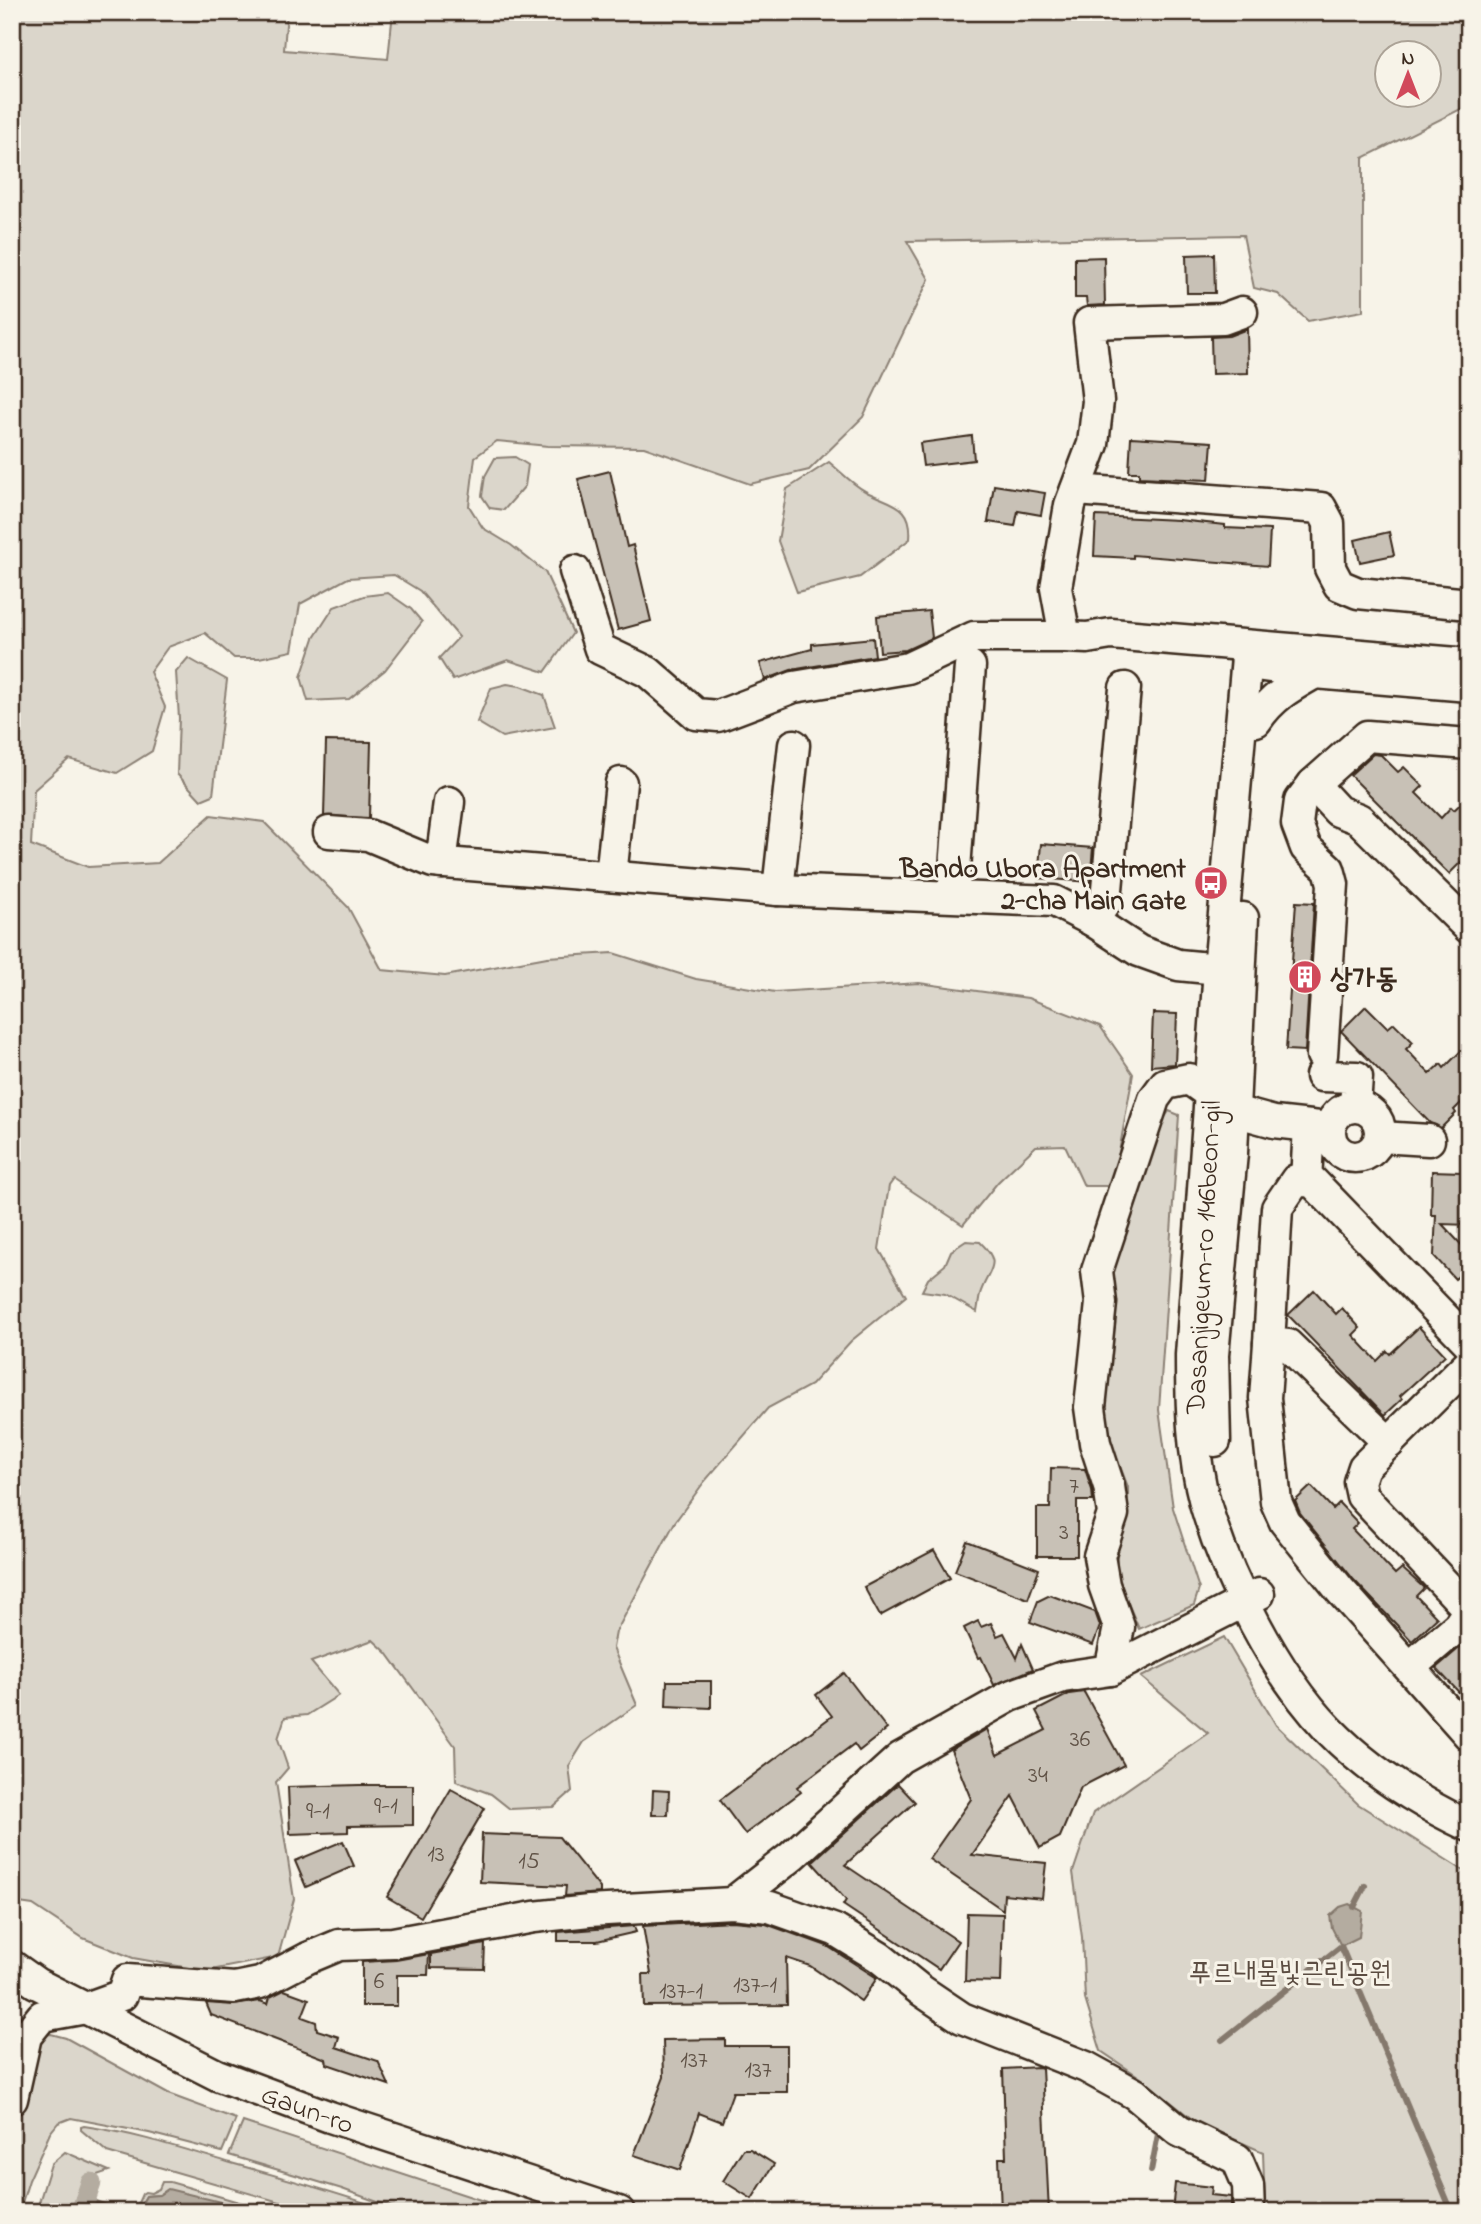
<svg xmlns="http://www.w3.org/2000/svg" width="1481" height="2224" font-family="'Indie Flower','Poor Story',sans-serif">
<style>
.green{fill:#dbd6cb;stroke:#8b8074;stroke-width:2;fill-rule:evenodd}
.water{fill:#b4aca0;stroke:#84786c;stroke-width:2}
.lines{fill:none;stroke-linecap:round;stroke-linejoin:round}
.stream{stroke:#84786c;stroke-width:6}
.canal{stroke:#b4aca0;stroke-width:21}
.building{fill:#c8c1b6;stroke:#3b2a1e;stroke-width:2}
.minor-casing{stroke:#3b2a1e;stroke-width:35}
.minor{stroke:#f7f3e8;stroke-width:30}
.labels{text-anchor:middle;stroke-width:6;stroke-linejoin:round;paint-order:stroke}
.number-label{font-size:24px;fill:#5e5044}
.poi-label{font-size:28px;font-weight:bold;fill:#3b2a1e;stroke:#f7f3e8;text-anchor:end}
.street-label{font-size:28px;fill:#3b2a1e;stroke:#f7f3e8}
.park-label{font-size:28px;fill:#5b4c41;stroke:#f7f3e8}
</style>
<rect width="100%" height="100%" fill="#f7f3e8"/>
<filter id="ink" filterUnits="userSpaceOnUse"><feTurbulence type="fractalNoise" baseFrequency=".0143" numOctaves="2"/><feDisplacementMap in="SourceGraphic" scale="14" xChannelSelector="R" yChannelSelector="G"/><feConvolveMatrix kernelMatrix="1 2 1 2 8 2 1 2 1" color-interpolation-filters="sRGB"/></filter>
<g filter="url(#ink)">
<g class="green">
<path d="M12,12H287L284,50L388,59L393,12H1469V105L1363,158V311L1308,321L1278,294L1254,288L1243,235L907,241L929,279L863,417L809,470L750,484L644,447L548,446L497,441L475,457L469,506L483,528L511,545L545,572L573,633L545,672L508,660L453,680L439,658L459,637L420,591L394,575L348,578L300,604L292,651L259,658H234L205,633L168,647L150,672L165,707L152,751L117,773L69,759L34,790L31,845L88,867L158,863L211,815L264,822L348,907L382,970L445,976L547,957L613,953L696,979L775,992L919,983L1028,998L1100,1026L1133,1074L1113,1186H1084L1065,1145L1036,1146L998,1182L963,1225L894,1179L889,1186L879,1249L906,1296L851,1341L811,1385L768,1408L704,1482L675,1522L616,1632L613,1648L637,1705L584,1742L569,1766L572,1791L554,1807L510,1809L491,1794L456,1781L455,1746L387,1653L373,1640L311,1662L339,1695L307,1715L285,1717L278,1739L288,1768L276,1782L294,1899L278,1957L206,1971L133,1958L83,1938L33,1905L12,1902ZM1386,52H1428V94H1386Z"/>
<path d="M515,457L528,465L525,486L504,510L490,508L482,496L485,476L495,458Z"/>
<path d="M829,462C841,472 852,484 865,491C891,505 913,503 910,539L860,577L797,592L778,541L787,489Z"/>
<path d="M388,593L411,609L422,622L385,670L349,699L308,701L301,677L314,638L334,607L364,596Z"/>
<path d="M188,658L227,680L213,795L201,800L177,774L179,718L176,672Z"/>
<path d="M507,684L520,686L544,695L555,727L502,737L477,722L491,688Z"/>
<path d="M1169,1111L1179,1115L1159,1410L1173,1508L1199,1589L1194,1605L1139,1629L1117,1578V1555L1128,1515V1487L1109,1438L1099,1403L1103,1273L1155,1133Z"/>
<path d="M966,1241L980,1242C1004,1265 988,1269 980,1294C979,1300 978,1306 977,1312L945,1294L922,1291L928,1279L945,1265L951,1251Z"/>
<path d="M1224,1637L1276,1725L1358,1804L1469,1874V2212H1265L1263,2152L1197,2123L1141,2078L1101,2051L1085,1999L1082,1937L1073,1872L1093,1813L1208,1733L1141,1677Z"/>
<path d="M51,2034L66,2038L168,2094L236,2119L222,2152L149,2133L71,2118L58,2123L50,2133L29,2180L20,2209L12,2211V2130L25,2069L37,2036Z"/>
<path d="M243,2122L517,2212H405L342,2189L229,2155Z"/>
<path d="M84,2126C134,2133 183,2149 231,2163C285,2178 339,2193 392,2212H314L107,2152L81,2130V2127Z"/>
<path d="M65,2152L109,2171L88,2178L75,2212H36L51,2164Z"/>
<path d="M162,2182H170L273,2212H246L244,2208L159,2195L146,2196L137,2212H134L142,2194L145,2192L151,2193L159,2189Z"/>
</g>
<g class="water">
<path d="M1349,1904L1362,1911L1359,1937L1341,1946L1332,1928L1330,1916L1340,1907Z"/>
<path d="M168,2189L245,2208L246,2212H137L146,2196L159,2195Z"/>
</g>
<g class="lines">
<g class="stream">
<path d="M1354,1907L1365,1886"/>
<path d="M1222,2040L1341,1946L1452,2212"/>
<path d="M1151,2171L1158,2134"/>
<path d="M81,2198L121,2212"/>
</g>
<path class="canal" d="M81,2212L91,2183"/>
</g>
<g class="building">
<path d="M1214,254L1215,293H1187L1186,255Z"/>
<path d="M1104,257L1105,305L1087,306L1086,298H1075V258Z"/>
<path d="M1247,329L1248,373L1212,374L1211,337L1229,336Z"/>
<path d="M972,436L974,460L923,466L920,443Z"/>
<path d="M1131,437L1212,442L1209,480L1139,477V472H1129Z"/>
<path d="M610,471L627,547L633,545L651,621L618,630L578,479Z"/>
<path d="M994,485L1045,493L1041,515L1018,511L1015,526L988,522Z"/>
<path d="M1096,516L1178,520L1225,525V528L1270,530L1268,566L1133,555V558L1094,556Z"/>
<path d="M1389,532L1394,555L1360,562L1355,540Z"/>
<path d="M929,611L932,638L906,650L880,652L877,616Z"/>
<path d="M873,638L875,656L791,670L765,680L760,663L812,649V644Z"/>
<path d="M326,741L371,742L369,818L324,816Z"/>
<path d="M1373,754L1381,755L1398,772L1404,767L1423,786L1416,793L1441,818L1451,807L1454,810L1469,796V854L1449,874L1350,775Z"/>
<path d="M1041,844L1093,848L1090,882L1038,878Z"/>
<path d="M1296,902L1314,903L1305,1051L1286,1050Z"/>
<path d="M1366,1006L1388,1028L1394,1023L1413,1042L1406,1049L1430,1074L1441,1064L1444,1068L1469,1043V1095L1454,1110L1456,1113L1441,1128L1430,1123L1341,1031Z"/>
<path d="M1153,1013L1177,1014L1175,1064L1151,1066Z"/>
<path d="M1432,1171L1462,1172L1461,1190H1469V1225L1442,1224L1469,1253V1267L1455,1279L1434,1256L1436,1215H1431Z"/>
<path d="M1314,1290L1336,1314L1342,1308L1360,1328L1353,1335L1377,1361L1387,1351L1390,1354L1419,1327L1445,1355L1400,1396L1402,1399L1385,1415L1288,1315Z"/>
<path d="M1051,1468L1085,1469L1092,1490L1093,1501H1077V1556H1037V1508H1050Z"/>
<path d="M1311,1486L1333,1509L1339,1503L1358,1523L1352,1529L1395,1574L1402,1568L1424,1588L1416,1596L1437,1618L1412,1641L1353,1579L1300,1513L1295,1501Z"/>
<path d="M967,1541L1039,1569L1028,1599L955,1571Z"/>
<path d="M934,1550L950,1578L880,1616L864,1587Z"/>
<path d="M1050,1595L1095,1612L1100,1626L1093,1645L1030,1622L1038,1601Z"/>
<path d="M978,1621L981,1627L991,1623L997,1636L1004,1633L1017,1658L1022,1644L1033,1669L994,1685L981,1657L978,1658L964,1628Z"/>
<path d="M1464,1644L1469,1650V1703L1436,1668Z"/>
<path d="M844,1673L887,1729L859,1751L854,1744L797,1787L801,1792L745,1834L720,1800L832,1716L816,1695Z"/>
<path d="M667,1681H711V1708L666,1706Z"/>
<path d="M1084,1692L1124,1765L1081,1787L1060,1837L1040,1848L1013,1796L972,1855L1046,1863L1042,1898L1004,1894L1003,1910L929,1859L971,1799L951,1750L987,1729L997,1755L1046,1730L1036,1711L1069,1694Z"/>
<path d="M898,1784L915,1802L845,1865L958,1941L939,1969L843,1905L846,1900L812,1862Z"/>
<path d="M359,1785H413V1825L348,1826V1832L290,1834L288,1787Z"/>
<path d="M451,1789L485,1808L421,1917L387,1897Z"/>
<path d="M653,1790L669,1791L668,1815H652Z"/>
<path d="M482,1834L559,1837L600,1888V1893L565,1896L566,1886L480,1882Z"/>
<path d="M343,1841L354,1866L306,1887L295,1861Z"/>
<path d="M967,1913L1003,1914L1001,1982L965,1981Z"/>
<path d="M732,1921L766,1924L827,1946L877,1978L861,2001L810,1966L786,1958L787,2005L644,2006L643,1974H651L643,1926Z"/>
<path d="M634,1926L636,1932L597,1941H558V1932Z"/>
<path d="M485,1944L484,1969L431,1968V1954Z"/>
<path d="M429,1954L428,1975H397V2006H362V1962L396,1960Z"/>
<path d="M284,1990L309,1999L302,2017L316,2022L317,2030L339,2037L336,2047L378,2061L389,2085L327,2064L326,2059L211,2015L206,2003L234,2005L260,2001L268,2004L270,1997Z"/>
<path d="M725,2039V2046H787V2092H733L722,2122L699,2113L680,2170L634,2155L664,2077L663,2040Z"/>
<path d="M1039,2067L1042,2068L1049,2212H1001L999,2158H1006L1003,2069Z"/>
<path d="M743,2149H750L774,2164L752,2199L723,2181Z"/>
<path d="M1175,2183L1212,2187L1211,2195L1231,2197V2212H1172Z"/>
</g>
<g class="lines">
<g class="minor-casing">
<g id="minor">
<path d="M1242,312L1223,319L1089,323L1098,401L1093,444L1070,505L1056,588L1065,637L1087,638L1111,634L1469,664"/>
<path d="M1076,490L1321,508L1329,523L1330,568L1339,585L1358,593L1469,604"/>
<path d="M575,571L600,649L648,672L696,714L718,716L794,687L908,668L974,637H1065"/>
<path d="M1248,646L1219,969L1191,1355C1191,1403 1192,1455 1205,1503C1227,1578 1275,1674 1329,1730C1369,1771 1418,1802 1469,1826"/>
<path d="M1248,664L1315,673L1469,686"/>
<path d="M1256,721C1272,697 1290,687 1315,673"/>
<path d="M1313,784L1338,811L1359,819L1469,928"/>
<path d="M329,832L368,835L433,862L778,890L1054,901L1093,921L1139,951L1178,965L1219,969"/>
<path d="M441,863L449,802"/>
<path d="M611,876L621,783"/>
<path d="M778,890L794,745"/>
<path d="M953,896L970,666"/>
<path d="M1093,921L1106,901L1125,688"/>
<path d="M1322,1055L1333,884L1329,869L1306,848L1297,824L1300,801L1313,784L1367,736L1469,744"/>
<path d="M1321,1076L1357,1077L1355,1106"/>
<circle cx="1355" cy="1132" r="25"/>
<path d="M1380,1137L1429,1140"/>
<path d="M1306,1181L1309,1126"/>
<path d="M1269,1343L1288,1345L1389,1443"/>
<path d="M1469,1343L1313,1182L1296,1180L1277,1208L1269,1343L1265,1398L1276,1502L1285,1522L1340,1590L1469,1735"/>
<path d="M1469,1363L1364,1467L1359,1482L1362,1496L1469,1610"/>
<path d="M1215,1441L1213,1355L1232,1153L1243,918"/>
<path d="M1410,1667L1458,1626L1469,1610"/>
<path d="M1110,1670L1259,1594"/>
<path d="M732,1903L791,1857L900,1758L1010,1696L1063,1677L1110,1670L1119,1627L1104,1585L1099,1556L1113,1514L1109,1486L1095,1443L1090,1407L1101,1303L1097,1271L1154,1099L1165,1084L1189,1079L1234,1111L1274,1122L1329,1128"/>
<path d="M12,1966L36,1983L217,2075L330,2117L619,2212"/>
<path d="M12,2099L26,2036L42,2016L86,2008L122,1995L127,1980L235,1988L260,1983L308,1958L339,1945L393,1943L534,1917L589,1911L732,1903L770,1907L835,1930L879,1957L919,1989L962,2018L1086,2067L1135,2094L1179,2131L1237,2159L1248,2185L1249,2212"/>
</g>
</g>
<use href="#minor" class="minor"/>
</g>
</g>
<defs>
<g id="bus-disc" transform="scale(1.75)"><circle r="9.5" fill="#d1495b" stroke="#f7f3e8"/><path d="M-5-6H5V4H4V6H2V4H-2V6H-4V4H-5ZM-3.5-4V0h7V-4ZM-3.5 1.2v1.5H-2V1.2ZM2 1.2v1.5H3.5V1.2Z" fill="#fff"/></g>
<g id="building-disc" transform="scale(1.75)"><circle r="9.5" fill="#d1495b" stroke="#f7f3e8"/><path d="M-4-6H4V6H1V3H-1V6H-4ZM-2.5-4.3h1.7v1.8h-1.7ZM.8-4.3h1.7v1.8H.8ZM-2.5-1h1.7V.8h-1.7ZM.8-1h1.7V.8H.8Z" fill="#fff"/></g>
</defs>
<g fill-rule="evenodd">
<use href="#bus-disc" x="1211" y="883"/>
<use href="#building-disc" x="1305" y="977"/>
</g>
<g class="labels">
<g class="number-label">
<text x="1074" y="1493">7</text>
<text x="1064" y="1539">3</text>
<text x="1080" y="1746">36</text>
<text x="1038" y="1782">34</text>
<text x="386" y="1813">9-1</text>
<text x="318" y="1818">9-1</text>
<text x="436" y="1861">13</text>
<text x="529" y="1868">15</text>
<text x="379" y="1988">6</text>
<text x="755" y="1992">137-1</text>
<text x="681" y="1998">137-1</text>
<text x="694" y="2067">137</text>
<text x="758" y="2077">137</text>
</g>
<g class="poi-label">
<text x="1186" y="877">Bando Ubora Apartment<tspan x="1186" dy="32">2-cha Main Gate</tspan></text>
<text x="1330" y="987" text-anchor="start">상가동</text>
</g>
<g class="street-label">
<text transform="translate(1202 1257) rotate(-87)" y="10">Dasanjigeum-ro 146beon-gil</text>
<text transform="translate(308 2108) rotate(20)" y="10">Gaun-ro</text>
</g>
<g class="park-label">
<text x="1290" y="1981">푸르내물빛근린공원</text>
</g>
</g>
<rect width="1481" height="2224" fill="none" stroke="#f7f3e8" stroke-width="42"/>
<rect x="21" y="21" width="1439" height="2182" fill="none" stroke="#3b2a1e" stroke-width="2.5" filter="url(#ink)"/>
<g transform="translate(1408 74)"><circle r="33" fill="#f7f3e8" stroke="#aca397" stroke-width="2"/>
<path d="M0-5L12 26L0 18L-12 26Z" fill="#d1495b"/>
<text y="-10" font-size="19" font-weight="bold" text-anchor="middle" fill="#3b2a1e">N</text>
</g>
</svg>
